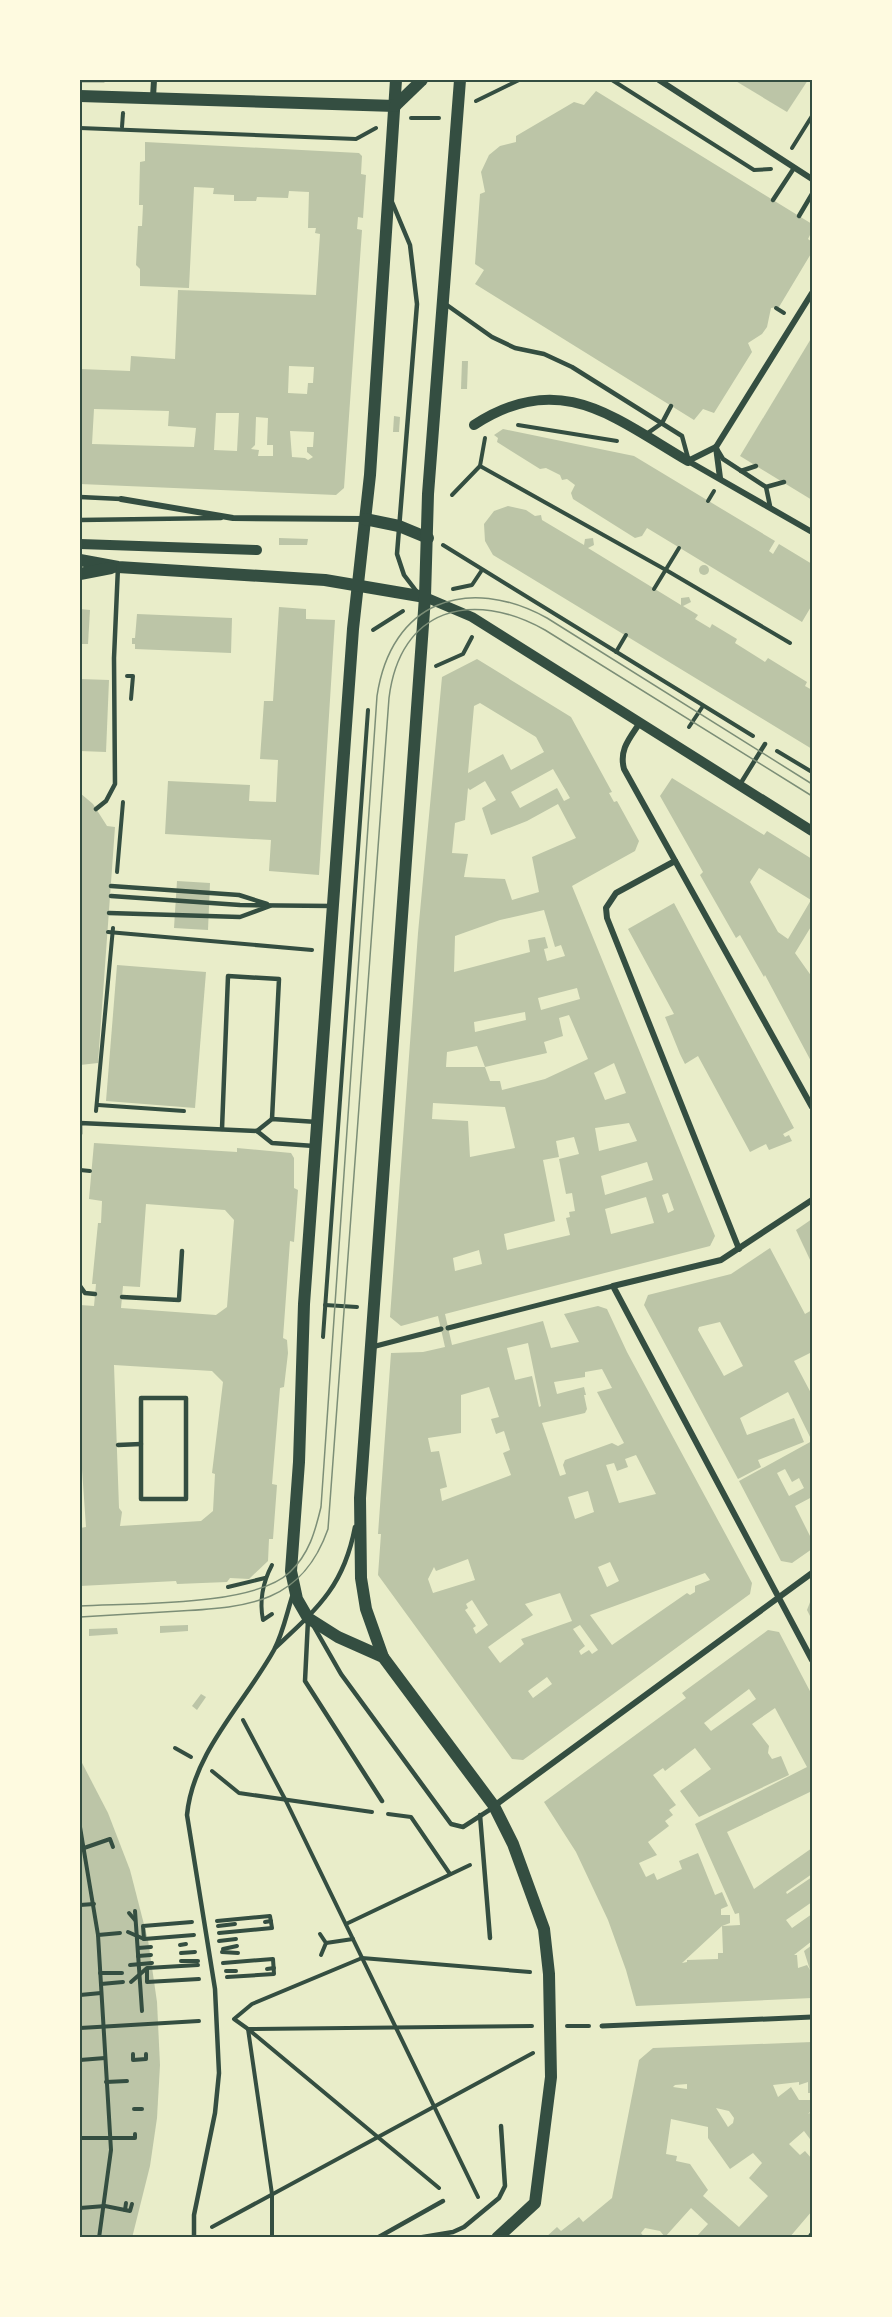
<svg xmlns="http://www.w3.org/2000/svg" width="892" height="2317" font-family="Overpass,sans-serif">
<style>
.building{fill:#bcc5a7;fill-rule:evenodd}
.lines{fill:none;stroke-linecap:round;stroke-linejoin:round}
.path{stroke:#344e41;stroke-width:4}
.service{stroke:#344e41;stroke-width:4.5}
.pedestrian{stroke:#344e41;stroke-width:5}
.minor{stroke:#344e41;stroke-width:6}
.tertiary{stroke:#344e41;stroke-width:10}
.secondary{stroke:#344e41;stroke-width:12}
.tram{stroke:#7c8e77;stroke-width:1.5}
.neatline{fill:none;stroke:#344e41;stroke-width:2}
</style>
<rect width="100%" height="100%" fill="#e9edc9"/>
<g class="building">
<path d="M734,80H808L787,112Z"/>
<path d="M596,91L812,224V231L808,239L812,242V252L779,307L771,308L767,327L762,334L748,343L752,352L714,413L703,409L694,420L475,284L484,270L475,264L480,194L485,192L481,172L489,155L500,146L516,142V136L574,102L584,105Z"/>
<path d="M145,142L359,153L362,156L361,174L366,175L363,218L358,217L357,229L362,230L344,488L336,495L80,484V369L130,371L131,356L175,359L178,290L316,295L320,234L315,233L316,228H308L309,192L289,191L288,198L257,197L256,201H234V195L213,194L214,188L194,187L189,288L140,286V269L136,265L138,226H142L143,205H139L140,162L145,161ZM289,366L314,367L313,383H308L307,394L288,393ZM94,409L169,411L168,426L196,428L194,447L92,444ZM216,413H239L237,451L214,450ZM256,417L268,418L267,445H273V456H258L259,450L251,449L255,445ZM290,431L314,432L313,447H307V452L313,457L308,460L305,458L292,457Z"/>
<path d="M812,337V500L740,456Z"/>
<path d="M462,361H468L467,389H461Z"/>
<path d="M394,416L400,417L399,432H393Z"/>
<path d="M503,429L634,456L775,541L769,551L773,554L779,544L812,564V605L802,622L647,528L642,536L635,538L573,499L571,493L575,485L567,479L562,480L560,475L546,468L540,469L497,442L498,438L494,435Z"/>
<path d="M508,506L526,510L535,516L541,515L542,520L584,545L585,539L593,538L594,545L588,548L681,605V598L689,597L691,602L683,606L698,615L695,619L710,628L712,624L737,639L735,643L765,662L768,658L807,682L805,686L812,690V749L493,555L485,541L484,524L494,511Z"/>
<path d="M279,538L308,539L307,545H279Z"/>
<circle cx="704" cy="570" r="5"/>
<path d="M279,607L306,609V619L335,620L319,875L269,871L271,840L165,834L168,781L250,785L249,801L276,802L278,760L260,759L264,701H273Z"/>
<path d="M80,609L90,610L88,644H80Z"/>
<path d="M137,614L232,618L231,653L135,649V644H132V638H135Z"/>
<path d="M477,659L571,717L612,792L609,793L614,802L617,801L639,841L635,851L572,886L715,1236L710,1246L445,1314L452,1345L543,1321L551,1348L579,1342L564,1314L598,1306L607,1309L627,1352L752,1583L750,1594L523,1760L512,1759L378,1575L381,1534H378L391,1353L423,1352L445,1347L438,1316L401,1326L390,1317L418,933L442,677ZM480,703L536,737L544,752L511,770L503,754L468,773L474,706ZM553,769L570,798L564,801L557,788L520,808L511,792ZM485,781L496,800L482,808L491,835L527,821L558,804L576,838L532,857L539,892L512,900L505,879L464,877L468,854L452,853L455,823L465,820L468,788L470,790ZM544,910L555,947L561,945L565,956L547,961L544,949L548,948L545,937L528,940L530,952L454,972L455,936L500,920ZM577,988L580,999L541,1010L538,998ZM525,1012L526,1020L475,1032L474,1022ZM569,1015L588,1059L545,1079L502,1090L500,1081H490L485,1067H446L447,1052L477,1046L485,1067L547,1053L544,1042L563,1036L559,1018ZM614,1063L626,1093L605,1100L594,1073ZM433,1103L505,1107L515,1148L470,1157L468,1121L432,1119ZM629,1123L637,1141L599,1151L595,1128ZM574,1137L579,1154L559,1159L566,1194L572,1193L575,1211L569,1212L570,1217L566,1218L570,1235L507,1250L504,1234L555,1221L543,1160L559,1157L556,1141ZM647,1162L653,1180L605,1195L601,1176ZM668,1193L674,1210L668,1213L662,1195ZM646,1197L654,1223L611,1234L605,1209ZM479,1250L482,1264L455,1271L453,1258ZM528,1343L541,1406L539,1407L532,1376L515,1380L507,1348ZM602,1369L612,1388L597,1392L624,1443L618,1446L612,1443L565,1460L563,1465L566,1474L560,1476L542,1423L585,1413L587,1409L584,1395H586L584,1387L557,1394L554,1382L585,1377V1372ZM489,1387L499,1417L491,1419L496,1434L504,1431L510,1450L503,1453L511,1475L442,1501L440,1489L447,1487L439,1451L431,1452L428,1438L461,1433V1395ZM636,1455L656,1494L619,1503L606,1465L614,1463L617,1471L628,1467L625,1459ZM588,1491L594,1512L575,1519L568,1497ZM468,1559L475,1580L433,1593L428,1579L434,1567L436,1571ZM610,1562L619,1581L607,1587L598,1567ZM705,1573L710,1580L695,1586V1592L690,1595L687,1593L612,1645L590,1615ZM560,1593L572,1621L521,1639L524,1644L500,1663L488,1647L533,1615L525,1604ZM472,1600L488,1625L476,1634L473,1628L476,1626L465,1610L468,1608L466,1604ZM580,1625L598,1650L592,1654L589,1650L581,1655L579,1651L585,1646L573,1629ZM547,1677L552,1684L533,1698L528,1691Z"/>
<path d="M80,679L109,680L106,752L80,751Z"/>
<path d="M672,778L764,835L767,831L812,859V925L795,953L812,977L810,979L812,981V1063L765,975L764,977L740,935L736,938L700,875L703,872L660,796ZM759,868L811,900L788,939L778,932L750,882Z"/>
<path d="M80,793L93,804L107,826L115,827L98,1063L80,1065Z"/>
<path d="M177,881L210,883L208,930L174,928Z"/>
<path d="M674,903L794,1128L783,1134L785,1137L789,1135L792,1141L769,1150L766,1144L750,1152L698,1056L685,1064L680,1054L665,1017L674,1014L628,929Z"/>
<path d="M117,965L206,972L195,1108L106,1101Z"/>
<path d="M94,1143L237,1152V1148L291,1153L294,1158V1188L298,1190L294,1242L290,1241L283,1338L287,1340L288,1353L284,1387L280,1388L272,1484L277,1485L273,1539H269L268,1561L249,1579L230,1578L227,1582L177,1584L176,1581L80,1586V1528L86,1527L80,1440V1305L94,1306L96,1284H92L98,1223H101L102,1201L89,1199ZM146,1204L225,1210L234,1220L227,1307L216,1315L121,1308L123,1286L140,1287ZM114,1365L212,1371L223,1382L212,1473L215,1474L213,1511L201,1521L120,1526L122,1512L119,1508Z"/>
<path d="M812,1219V1264L796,1230Z"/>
<path d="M770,1248L805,1314L812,1310V1352L794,1361L812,1395V1497L795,1506L812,1540V1549L792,1563L781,1561L739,1481L812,1441L788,1392L740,1418L747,1435L794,1418L804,1442L758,1460L761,1467L738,1479L644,1305L648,1295L731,1274ZM720,1322L743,1366L724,1376L698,1330L699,1327ZM785,1469L792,1482L799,1478L804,1488L789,1496L777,1473Z"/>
<path d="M812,1597V1620L807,1610Z"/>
<path d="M188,1625V1631L160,1633V1626Z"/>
<path d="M117,1628L118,1634L89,1636V1629Z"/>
<path d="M768,1630L779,1632L812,1695V1791L727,1832L754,1889L812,1848V1874L786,1892L787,1894L812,1877V1902L786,1920L792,1928L812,1914V1941L794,1955H797L798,1968L807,1965L810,1970L804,1951L812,1945V1998L636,2006L626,1970L608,1920L576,1852L544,1802L686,1698L682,1693ZM749,1689L756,1699L711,1731L704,1723ZM775,1708L807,1767L695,1824L735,1914L739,1913L740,1925L722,1926L730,1923V1915H721V1909L728,1906L722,1892L715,1895L698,1853L679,1861L682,1869L657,1880L654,1873L646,1877L639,1863L657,1855L648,1842L669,1826L665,1821L673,1815L669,1810L676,1805L653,1775L663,1768L665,1771L695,1748L711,1769L680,1791L699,1817L789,1775L781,1756L772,1759L768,1753L769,1746L752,1724ZM722,1926L723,1953H718V1959L687,1960V1962L682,1963Z"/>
<path d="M201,1694L206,1697L197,1710L192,1706Z"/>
<path d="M80,1759L108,1813L130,1870L148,1940L157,2002L160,2065L157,2118L150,2166L132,2238H80Z"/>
<path d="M812,2042V2093H808V2082L799,2085V2082L773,2085L778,2097L791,2087L799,2100H812V2110L808,2114L812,2112V2137L810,2139L804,2131L789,2144L800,2155L805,2151L812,2159V2211L789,2238H699L697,2236L708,2224L691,2208L665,2237L660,2231L645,2228L641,2233L645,2238H545L557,2227L561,2231L579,2217L583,2222L612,2198L639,2060L653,2048ZM687,2084V2089L673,2087L675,2085ZM716,2108L729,2111L734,2118L733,2123L728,2127ZM671,2119L708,2127V2138L730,2169L753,2153L762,2163L749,2178L768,2196L739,2227L703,2196L708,2190L690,2164L676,2161L677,2156L666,2154Z"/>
</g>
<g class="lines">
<g class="path">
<path d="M612,80L754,170L771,169"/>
<path d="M476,101L519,80"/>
<path d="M411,118H439"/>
<path d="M122,127L123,113"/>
<path d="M80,128L356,139L376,128"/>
<path d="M792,148L812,116"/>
<path d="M776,308L784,313"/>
<path d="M518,425L617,441"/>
<path d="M480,466L666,570L790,643"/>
<path d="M452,495L480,466L485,438"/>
<path d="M708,501L714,491"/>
<path d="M443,545L753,736"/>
<path d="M453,589L472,585L482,570"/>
<path d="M654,589L679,548"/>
<path d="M373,630L403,611"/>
<path d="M616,652L626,635"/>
<path d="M436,666L463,654L472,637"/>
<path d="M127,676H133L131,699"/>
<path d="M689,727L703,706"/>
<path d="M777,751L812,772"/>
<path d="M117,872L123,802"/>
<path d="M108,932L312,950"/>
<path d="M98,1105L184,1111"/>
<path d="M96,1111L113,928"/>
<path d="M80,1170L90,1171"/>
<path d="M325,1305L357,1307"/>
<path d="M323,1337L368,710"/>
<path d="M228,1587L265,1578"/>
<path d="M272,1614L263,1620C259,1600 263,1582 272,1565"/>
<path d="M243,1720L286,1801L478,2197"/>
<path d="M175,1748L191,1757"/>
<path d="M212,1771L239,1793L372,1812"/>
<path d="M388,1814L411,1817L450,1874"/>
<path d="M80,1827L98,1935L111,2150L99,2238"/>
<path d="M84,1848L110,1839L113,1847"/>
<path d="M80,1905L94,1904"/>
<path d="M135,1911L142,2011"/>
<path d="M129,1913L135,1920"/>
<path d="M217,1921L270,1916L272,1928L219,1933"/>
<path d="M265,1922L271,1921"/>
<path d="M346,1924L470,1865"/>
<path d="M218,1926L235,1924"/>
<path d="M128,1932L144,1939L194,1935"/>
<path d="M320,1934L326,1943L321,1955"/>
<path d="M98,1935L120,1933"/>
<path d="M144,1939L143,1926L192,1922"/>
<path d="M219,1941L236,1939"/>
<path d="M326,1943L353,1939"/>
<path d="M180,1945L186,1944"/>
<path d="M138,1948L151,1947"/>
<path d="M223,1949L237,1946"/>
<path d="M222,1952L238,1953"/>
<path d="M181,1953L195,1952"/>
<path d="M138,1956L151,1955"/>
<path d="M181,1961H198"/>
<path d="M223,1963L273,1959L274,1974L227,1977"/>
<path d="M130,1965L152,1963"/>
<path d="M147,1969V1982L199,1979"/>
<path d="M267,1969L274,1968"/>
<path d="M226,1971H236"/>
<path d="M530,1972L362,1958L252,2004L234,2019L248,2029L532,2026"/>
<path d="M100,1973H122"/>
<path d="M131,1982L147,1968L198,1965"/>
<path d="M101,1984L123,1982"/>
<path d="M80,1995L101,1993"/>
<path d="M567,2026H589"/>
<path d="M80,2028L199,2021"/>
<path d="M248,2029L439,2188"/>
<path d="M248,2029L272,2194V2238"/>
<path d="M133,2054V2060L146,2059V2054"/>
<path d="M80,2060L105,2058"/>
<path d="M106,2082L127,2081"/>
<path d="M134,2109H142"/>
<path d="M80,2138H135V2134"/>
<path d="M80,2208L105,2206L130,2211L132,2204"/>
<path d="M125,2210L126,2203"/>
<path d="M212,2227L533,2053"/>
</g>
<g class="service">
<path d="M80,80H104"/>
<path d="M773,200L794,168"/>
<path d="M392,202L410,245L417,304L397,554L404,575L417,592"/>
<path d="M799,216L812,194"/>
<path d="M444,303L492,337L515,348L544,354L572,367L682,436L688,458"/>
<path d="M645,435L662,423L671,406"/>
<path d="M717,449L723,459L766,487L784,482"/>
<path d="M741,471L756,466"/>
<path d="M766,487L770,506"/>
<path d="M80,497L121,499"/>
<path d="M80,520L221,518"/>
<path d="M739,786L765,744"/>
<path d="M96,809L106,801L115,784L114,658L118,567"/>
<path d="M111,886L239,895L267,904"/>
<path d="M111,896L240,905L332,906"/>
<path d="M109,913L240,917L270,906"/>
<path d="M222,1129L228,976L279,979L272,1119"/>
<path d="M257,1131L272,1119L317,1122"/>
<path d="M80,1134V1123L257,1131L272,1143L314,1146"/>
<path d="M80,1286L85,1293L95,1294"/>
<path d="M122,1297L179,1300L182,1251"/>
<rect x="141" y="1398" width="45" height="101"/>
<path d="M118,1445L141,1444"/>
<path d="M308,1620L305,1681L382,1801"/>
<path d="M313,1625L341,1674L451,1824L463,1827L494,1807"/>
<path d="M276,1647C318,1608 344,1586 355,1527"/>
<path d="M480,1815L490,1938"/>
<path d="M194,2238V2215L215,2113L219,2073L215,1989L187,1815C193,1752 244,1704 274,1650C283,1633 287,1612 293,1594"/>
<path d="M377,2238L443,2201"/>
<path d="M417,2238L453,2232L464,2227L499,2198L505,2186L501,2126"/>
</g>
<g class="pedestrian">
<path d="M448,1328L613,1286"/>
<path d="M372,1347L441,1329"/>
<path d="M602,2026L812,2017"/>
</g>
<g class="minor">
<path d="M659,80L812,179"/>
<path d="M153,97L154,80"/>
<path d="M716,447L720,478"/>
<path d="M688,461L716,447L812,293"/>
<path d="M688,461L812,532"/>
<path d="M121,499L233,518L365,519"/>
<path d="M639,724C629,739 619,750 624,769L812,1107"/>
<path d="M675,861L616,893L606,908L607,918L739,1249"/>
<path d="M812,1200L721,1260L613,1286L812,1660"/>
<path d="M494,1806L812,1573"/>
<path d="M810,2238L812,2235"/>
</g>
<g class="tertiary">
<path d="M474,425C560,369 613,417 688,461"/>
<path d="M80,544L257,550"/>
<path d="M425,597L472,617L812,831"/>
</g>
<g class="secondary">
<path d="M396,80L370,475L353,629L304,1304L299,1462L291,1571L297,1599L308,1618L338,1637L383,1657L494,1806L513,1844L544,1929L549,1974L551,2077L535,2203L497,2238"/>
<path d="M80,96L395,106"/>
<path d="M395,106L422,80"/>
<path d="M365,519L399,526L428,538"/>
<path d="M80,560L118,567L325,580L425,597"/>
<path d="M80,574L111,568"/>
<path d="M383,1657L366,1609L361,1578L360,1498L425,597L428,494L460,80"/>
</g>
<g class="tram">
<path d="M80,1606C131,1603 254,1607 290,1572C309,1554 315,1532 321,1507L377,696C391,602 467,574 547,618L812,784"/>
<path d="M80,1617C113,1615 147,1613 180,1611C249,1607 302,1603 328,1529L389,698C400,608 472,589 545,630L812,796"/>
</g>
</g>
<rect width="892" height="2317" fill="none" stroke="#fefae0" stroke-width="162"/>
<rect x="81" y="81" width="730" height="2155" class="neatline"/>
</svg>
